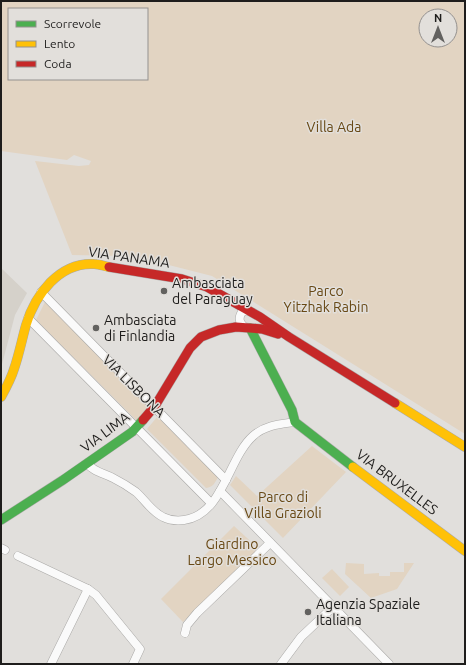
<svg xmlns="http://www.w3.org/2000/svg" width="466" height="665" font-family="Ubuntu,sans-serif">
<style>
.built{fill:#d5d1ca}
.green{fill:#e2d4c2;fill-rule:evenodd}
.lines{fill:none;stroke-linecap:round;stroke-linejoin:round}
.street-casing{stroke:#aaa9a7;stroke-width:9}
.fast-casing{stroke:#aaa9a7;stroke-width:10}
.slow-casing{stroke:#aaa9a7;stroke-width:10}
.jam-casing{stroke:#aaa9a7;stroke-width:10}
.street{stroke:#fafafa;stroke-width:8}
.fast{stroke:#4caf50;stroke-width:9}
.slow{stroke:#ffc107;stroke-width:9}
.jam{stroke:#c62828;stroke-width:9}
.poi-dot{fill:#62615f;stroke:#e2dfdb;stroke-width:1.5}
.labels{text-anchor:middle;stroke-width:3;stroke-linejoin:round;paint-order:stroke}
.park-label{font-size:14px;fill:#694915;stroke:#e2dfdb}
.street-label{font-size:14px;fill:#1e1d1c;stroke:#e2dfdb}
.poi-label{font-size:14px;fill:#1e1d1c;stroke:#e2dfdb;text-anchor:start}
</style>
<rect width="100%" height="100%" fill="#e1dfdc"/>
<path class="built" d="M1,268L27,293L15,315L1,368Z"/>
<g class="green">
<path d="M1,1H465V434L212,276L157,262L122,256L72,255L35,161L79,166L89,165L91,161L74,155L67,160L1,151ZM9,9H147V79H9ZM426,16H450V40H426Z"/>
<path d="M46,300L149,405L137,421L36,320Z"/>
<path d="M158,416L218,477C215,483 213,487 206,488L147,429Z"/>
<path d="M312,446L346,472L283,538L230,485L236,476L257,496Z"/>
<path d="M234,526L259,549L183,622L161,599Z"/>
<path d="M346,563L364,564V574L379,573V576H390V572H404V563H414L397,589L371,598L345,574Z"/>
<path d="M332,569L349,587L340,596L322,578Z"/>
</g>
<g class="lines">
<g class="street-casing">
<g id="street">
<path d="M41,292L226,480"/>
<path d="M28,318L211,503"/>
<path d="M244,327C239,322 238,318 242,312L247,310"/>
<path d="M87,463C93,472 104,473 113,478C121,482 129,487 136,492C145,500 152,512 163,517C169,520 177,521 184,520C223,515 228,458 253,436C265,425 281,424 295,422"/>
<path d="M220,491L389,664"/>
<path d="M1,548L5,550"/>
<path d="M18,556L88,589L96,595L140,649L133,664"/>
<path d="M185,633L187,625L197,613L270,543"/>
<path d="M51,664L88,589"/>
<path d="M281,664L301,637L333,607"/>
</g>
</g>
<g class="fast-casing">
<g id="fast">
<path d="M250,328L292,410L295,422L353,467"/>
<path d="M1,520L63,480L132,432L143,420"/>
</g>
</g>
<g class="slow-casing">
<g id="slow">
<path d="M1,397C6,388 11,379 14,369C19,355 22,339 26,325C35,295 59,262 94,264C99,264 104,266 109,267"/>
<path d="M395,403L465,447"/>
<path d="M353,467L465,551"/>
</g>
</g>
<g class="jam-casing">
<g id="jam">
<path d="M109,267L182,279L207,287L260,317L289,337L395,403"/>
<path d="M143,420L155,406L190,348L201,337L219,330L236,327L262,329L278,334"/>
</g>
</g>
<use href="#street" class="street"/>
<use href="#fast" class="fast"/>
<use href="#slow" class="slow"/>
<use href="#jam" class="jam"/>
</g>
<g class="poi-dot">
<circle cx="164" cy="291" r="4"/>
<circle cx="96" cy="328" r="4"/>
<circle cx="308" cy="612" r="4"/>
</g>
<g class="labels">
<g class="park-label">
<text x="334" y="132">Villa Ada</text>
<text x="326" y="296">Parco<tspan x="326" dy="16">Yitzhak Rabin</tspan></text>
<text x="283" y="502">Parco di<tspan x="283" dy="16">Villa Grazioli</tspan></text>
<text x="232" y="549">Giardino<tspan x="232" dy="16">Largo Messico</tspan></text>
</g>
<g class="street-label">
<text transform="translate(129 257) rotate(8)" y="5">VIA PANAMA</text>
<text transform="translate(134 386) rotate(45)" y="5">VIA LISBONA</text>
<text transform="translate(105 432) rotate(-37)" y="5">VIA LIMA</text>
<text transform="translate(397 482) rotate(37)" y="5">VIA BRUXELLES</text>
</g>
<g class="poi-label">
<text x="172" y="288">Ambasciata<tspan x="172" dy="16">del Paraguay</tspan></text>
<text x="104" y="325">Ambasciata<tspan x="104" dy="16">di Finlandia</tspan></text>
<text x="316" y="609">Agenzia Spaziale<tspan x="316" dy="16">Italiana</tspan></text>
</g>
</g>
<rect width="466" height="665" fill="none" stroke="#1e1d1c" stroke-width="4"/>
<rect x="8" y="8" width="140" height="72" fill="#e2dfdb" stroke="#94918f"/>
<rect x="16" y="21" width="20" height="6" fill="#4caf50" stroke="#94918f"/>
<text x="44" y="28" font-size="12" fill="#1e1d1c">Scorrevole</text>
<rect x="16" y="41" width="20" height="6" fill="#ffc107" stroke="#94918f"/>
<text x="44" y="48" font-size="12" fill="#1e1d1c">Lento</text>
<rect x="16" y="61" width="20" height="6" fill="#c62828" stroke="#94918f"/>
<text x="44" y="68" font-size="12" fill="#1e1d1c">Coda</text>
<g transform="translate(438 28)"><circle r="19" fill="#e2dfdb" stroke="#94918f"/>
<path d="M0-3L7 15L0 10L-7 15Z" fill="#62615f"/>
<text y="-6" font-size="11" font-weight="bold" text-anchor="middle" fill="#1e1d1c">N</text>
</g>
</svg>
